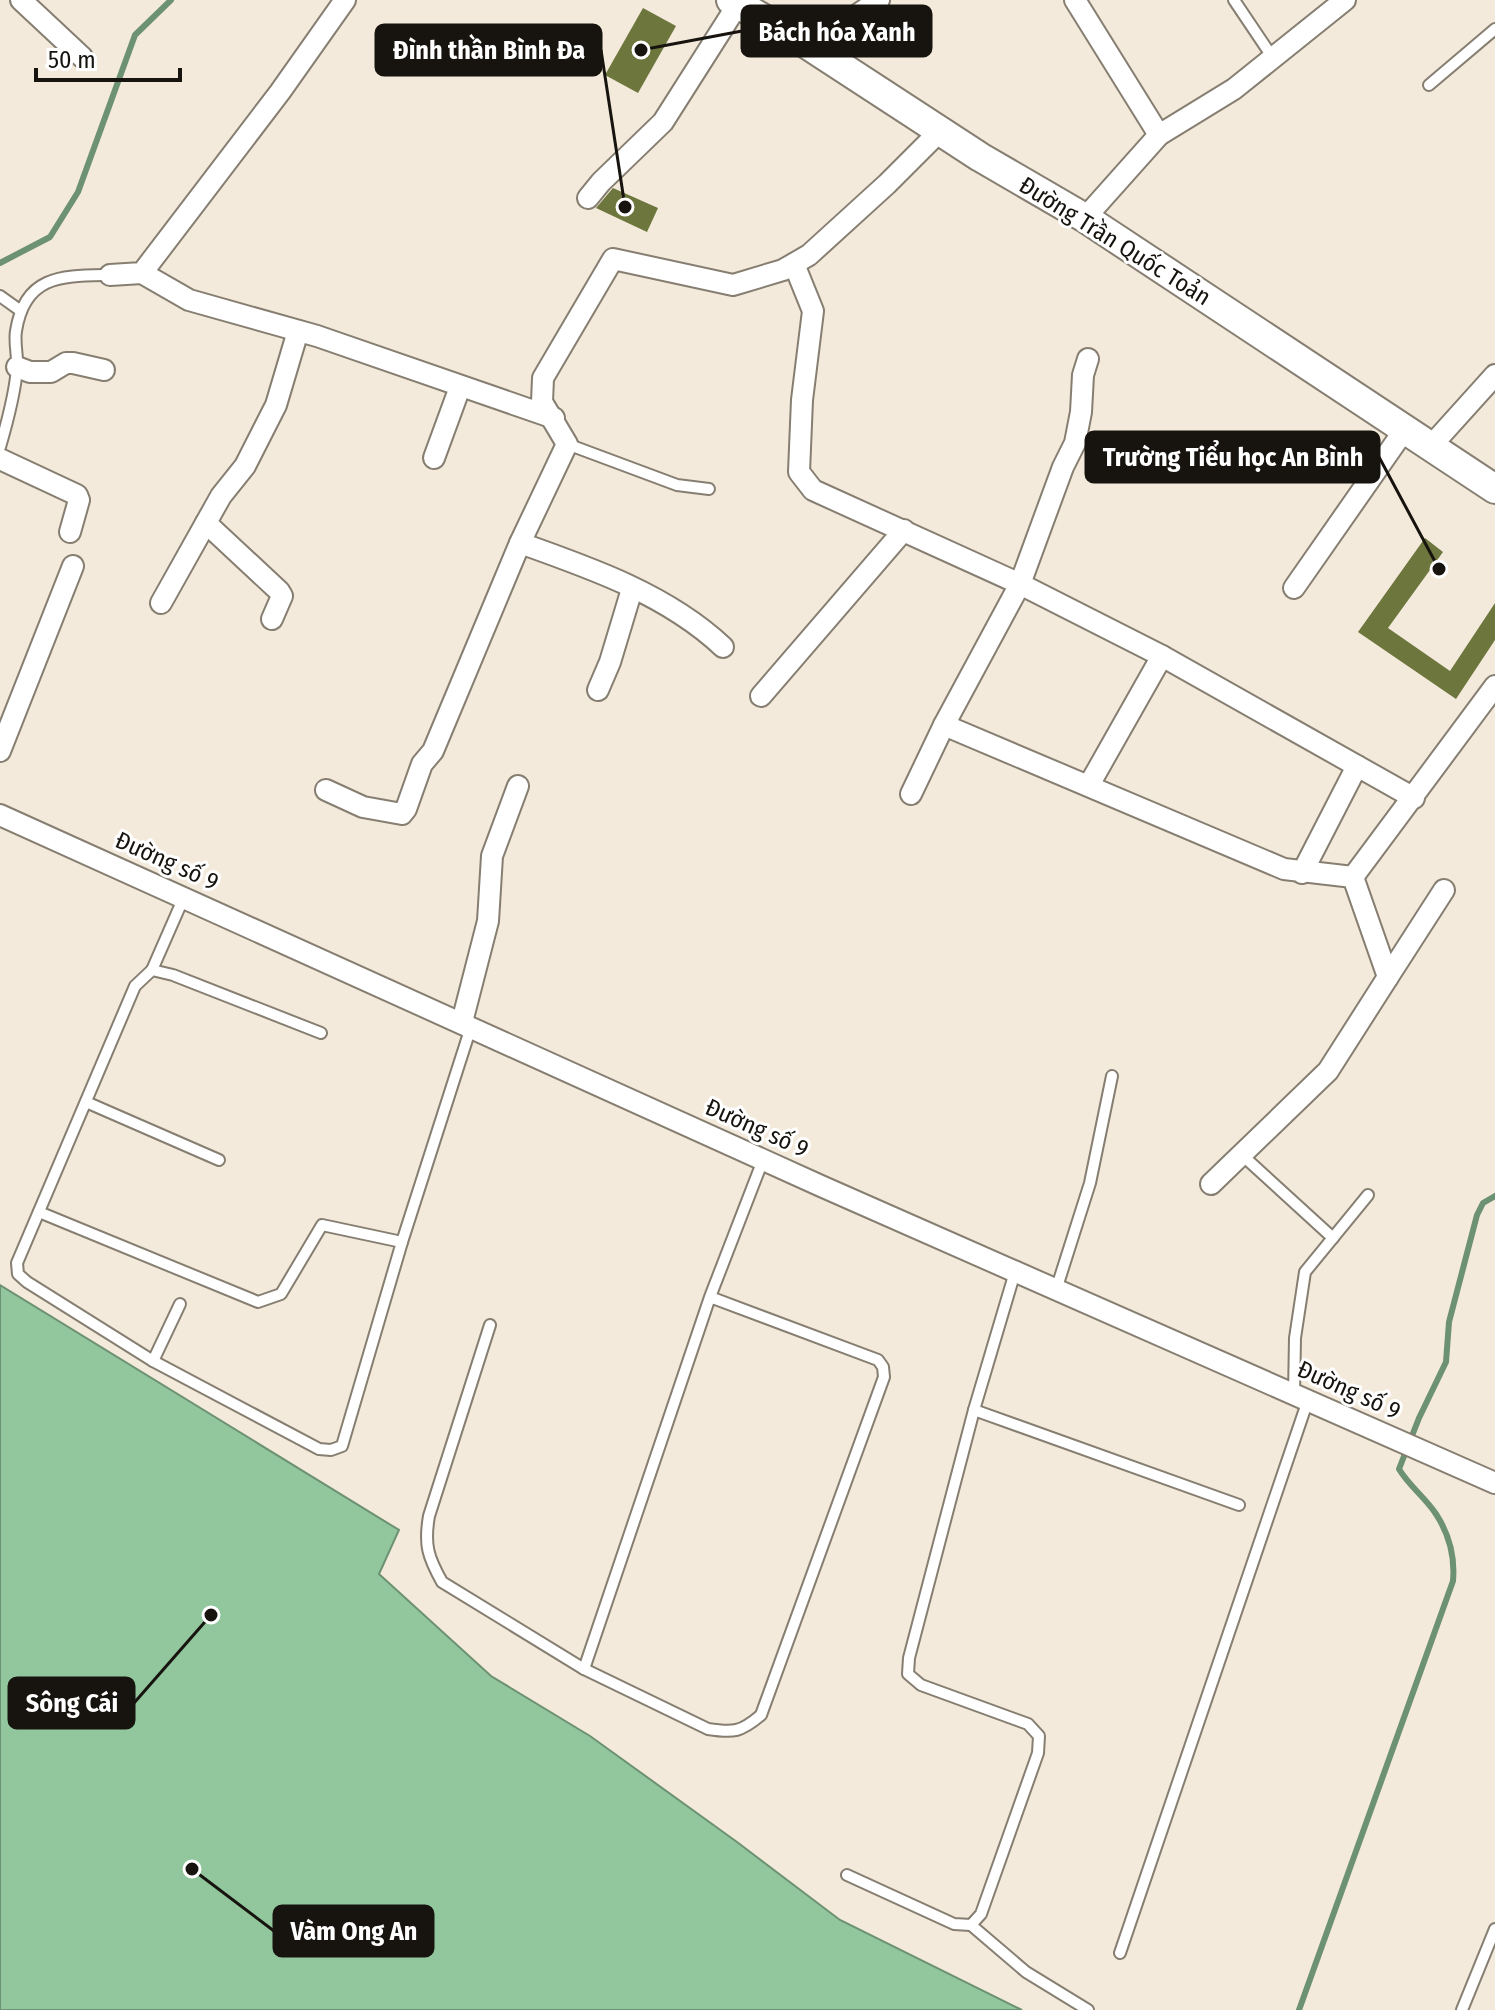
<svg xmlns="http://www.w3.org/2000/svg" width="1495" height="2010" font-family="'Fira Sans Condensed',sans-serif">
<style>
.water{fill:#92c79e;stroke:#6d9173;stroke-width:2}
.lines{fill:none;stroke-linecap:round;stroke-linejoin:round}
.stream{stroke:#6d9173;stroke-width:6}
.building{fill:#6d763c}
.service-casing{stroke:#867e71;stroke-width:14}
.minor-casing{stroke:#867e71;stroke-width:24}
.secondary-casing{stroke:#867e71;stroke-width:32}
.service{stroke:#fff;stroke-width:10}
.minor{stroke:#fff;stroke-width:20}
.secondary{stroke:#fff;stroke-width:28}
.labels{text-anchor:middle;stroke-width:6;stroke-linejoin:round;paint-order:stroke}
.street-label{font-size:24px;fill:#17140f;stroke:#fff}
.leader{fill:none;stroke:#17140f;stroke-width:3}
.callout-dot{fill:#17140f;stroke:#fff;stroke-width:3}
.callout{fill:#17140f;stroke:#17140f;stroke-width:3}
.callout-label{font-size:26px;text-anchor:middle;font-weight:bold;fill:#fff}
</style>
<rect width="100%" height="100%" fill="#f3eadb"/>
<path class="water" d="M0,1285L399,1530L379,1574L491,1676L590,1736L737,1842L840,1920L1022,2010H0Z"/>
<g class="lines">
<g class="stream">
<path d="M0,263L50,237L78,192L135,35L171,0"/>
<path d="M1299,2010L1453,1581C1455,1558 1449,1534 1436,1514C1425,1497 1409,1486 1399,1469L1419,1418L1446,1362L1449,1322L1477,1215L1483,1203L1495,1196"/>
</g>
</g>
<g class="building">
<path d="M643,8L676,26L638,93L605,75Z"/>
<path d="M613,188L658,208L647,232L596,208Z"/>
<path d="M1425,538L1443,552L1388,628L1450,671L1495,603V640L1456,699L1358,632Z"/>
</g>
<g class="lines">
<g class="service-casing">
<g id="service">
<path d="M1234,0L1273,58"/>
<path d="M1429,85L1495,29"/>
<path d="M0,296L21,311"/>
<path d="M567,444L677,485L709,489"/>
<path d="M0,447C7,423 15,394 17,368C18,356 14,343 16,331C25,274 63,276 110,275"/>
<path d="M152,970L184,897"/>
<path d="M321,1033L173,975L152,970L135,986L17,1263L18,1274L27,1282L153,1361L319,1449L331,1450L342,1446L402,1242L471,1027"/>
<path d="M86,1102L219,1160"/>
<path d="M1241,1154L1333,1238"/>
<path d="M39,1212L258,1302L281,1294L322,1225L402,1242"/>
<path d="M1056,1290L1090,1183L1112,1076"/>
<path d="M710,1297L878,1360L883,1367L884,1377L761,1715C741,1732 734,1733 708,1729L584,1669L710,1297L763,1160"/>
<path d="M490,1325L429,1516C424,1545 428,1557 442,1582L584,1669"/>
<path d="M153,1361L180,1304"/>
<path d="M1294,1394L1295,1338L1305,1272L1368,1195"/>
<path d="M974,1410L1239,1505"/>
<path d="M847,1875L954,1924L971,1925L981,1914L1038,1753L1039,1736L1028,1724L921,1685L908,1674L909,1658L974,1410L1015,1272"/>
<path d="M971,1925L1026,1972L1088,2010"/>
<path d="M1120,1953L1308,1400"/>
<path d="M1462,2010L1495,1929"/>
</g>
</g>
<g class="minor-casing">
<g id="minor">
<path d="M21,0L82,57"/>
<path d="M1075,0L1159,135L1234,89L1345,0"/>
<path d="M811,46L879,0"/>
<path d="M588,198L601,182L663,122L738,4"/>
<path d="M1085,218L1159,135"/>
<path d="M794,264L813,311L802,400L799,472L813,490L1020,584L1162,656L1414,798"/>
<path d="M142,273L189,300L317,336L554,418"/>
<path d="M110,275L142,273L280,92L345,0"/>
<path d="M17,367L30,372H51L66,363H73L104,370"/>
<path d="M1431,446L1495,375"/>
<path d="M434,458L460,387"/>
<path d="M0,459L77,495L79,500L70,532"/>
<path d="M206,523L279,591L282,596L272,619"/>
<path d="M520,543C591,568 668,595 723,647"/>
<path d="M1294,588L1405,429"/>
<path d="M161,603L221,496L245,466L276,405L298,331"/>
<path d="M598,690L610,662L632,589"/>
<path d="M761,696L904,530"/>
<path d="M944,725L1284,869L1353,877L1495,686"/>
<path d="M0,751L73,566"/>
<path d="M1089,785L1162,656"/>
<path d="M326,790L363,807L402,814L406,809L422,764L433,751L520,543L567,444L542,402L543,378L613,259L733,285L783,270L809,255L887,184L940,131"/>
<path d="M911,794L944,725L1020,584L1063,467L1075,443L1081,412L1083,375L1088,359"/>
<path d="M0,815L821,1186L1495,1483"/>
<path d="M1302,873L1357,766"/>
<path d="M1388,977L1444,890"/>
<path d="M462,1022L488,921L492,856L518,786"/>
<path d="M1211,1184L1328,1071L1388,977L1353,877"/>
</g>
</g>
<g class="secondary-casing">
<path id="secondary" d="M731,0L799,39L980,157L1085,218L1495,489"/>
</g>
<use href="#service" class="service"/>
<use href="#minor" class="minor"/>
<use href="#secondary" class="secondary"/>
</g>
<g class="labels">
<g class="street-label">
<text transform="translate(1115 241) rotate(32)" y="8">Đường Trần Quốc Toản</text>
<text transform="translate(167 861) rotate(24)" y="8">Đường số 9</text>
<text transform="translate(757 1128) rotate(24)" y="8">Đường số 9</text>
<text transform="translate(1349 1390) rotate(24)" y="8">Đường số 9</text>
</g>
</g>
<path class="leader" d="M641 50L742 31M625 207L601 50M1439 569L1379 457M211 1615L134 1703M192 1869L274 1931"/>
<g class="callout-dot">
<circle cx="641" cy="50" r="8"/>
<circle cx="625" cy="207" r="8"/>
<circle cx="1439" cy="569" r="8"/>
<circle cx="211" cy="1615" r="8"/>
<circle cx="192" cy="1869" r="8"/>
</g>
<g class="callout">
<rect x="742" y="6" width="189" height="50" rx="8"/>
<rect x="376" y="25" width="225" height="50" rx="8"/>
<rect x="1086" y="432" width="293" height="50" rx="8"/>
<rect x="9" y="1678" width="125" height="50" rx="8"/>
<rect x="274" y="1906" width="159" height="50" rx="8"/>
</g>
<g class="callout-label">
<text x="837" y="41">Bách hóa Xanh</text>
<text x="489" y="59">Đình thần Bình Đa</text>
<text x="1233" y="466">Trường Tiểu học An Bình</text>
<text x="72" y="1712">Sông Cái</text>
<text x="354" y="1940">Vàm Ong An</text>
</g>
<path d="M36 68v12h144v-12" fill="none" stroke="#17140f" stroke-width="4"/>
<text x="48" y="68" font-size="24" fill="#17140f" stroke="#ffffff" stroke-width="6" paint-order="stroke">50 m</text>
</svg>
